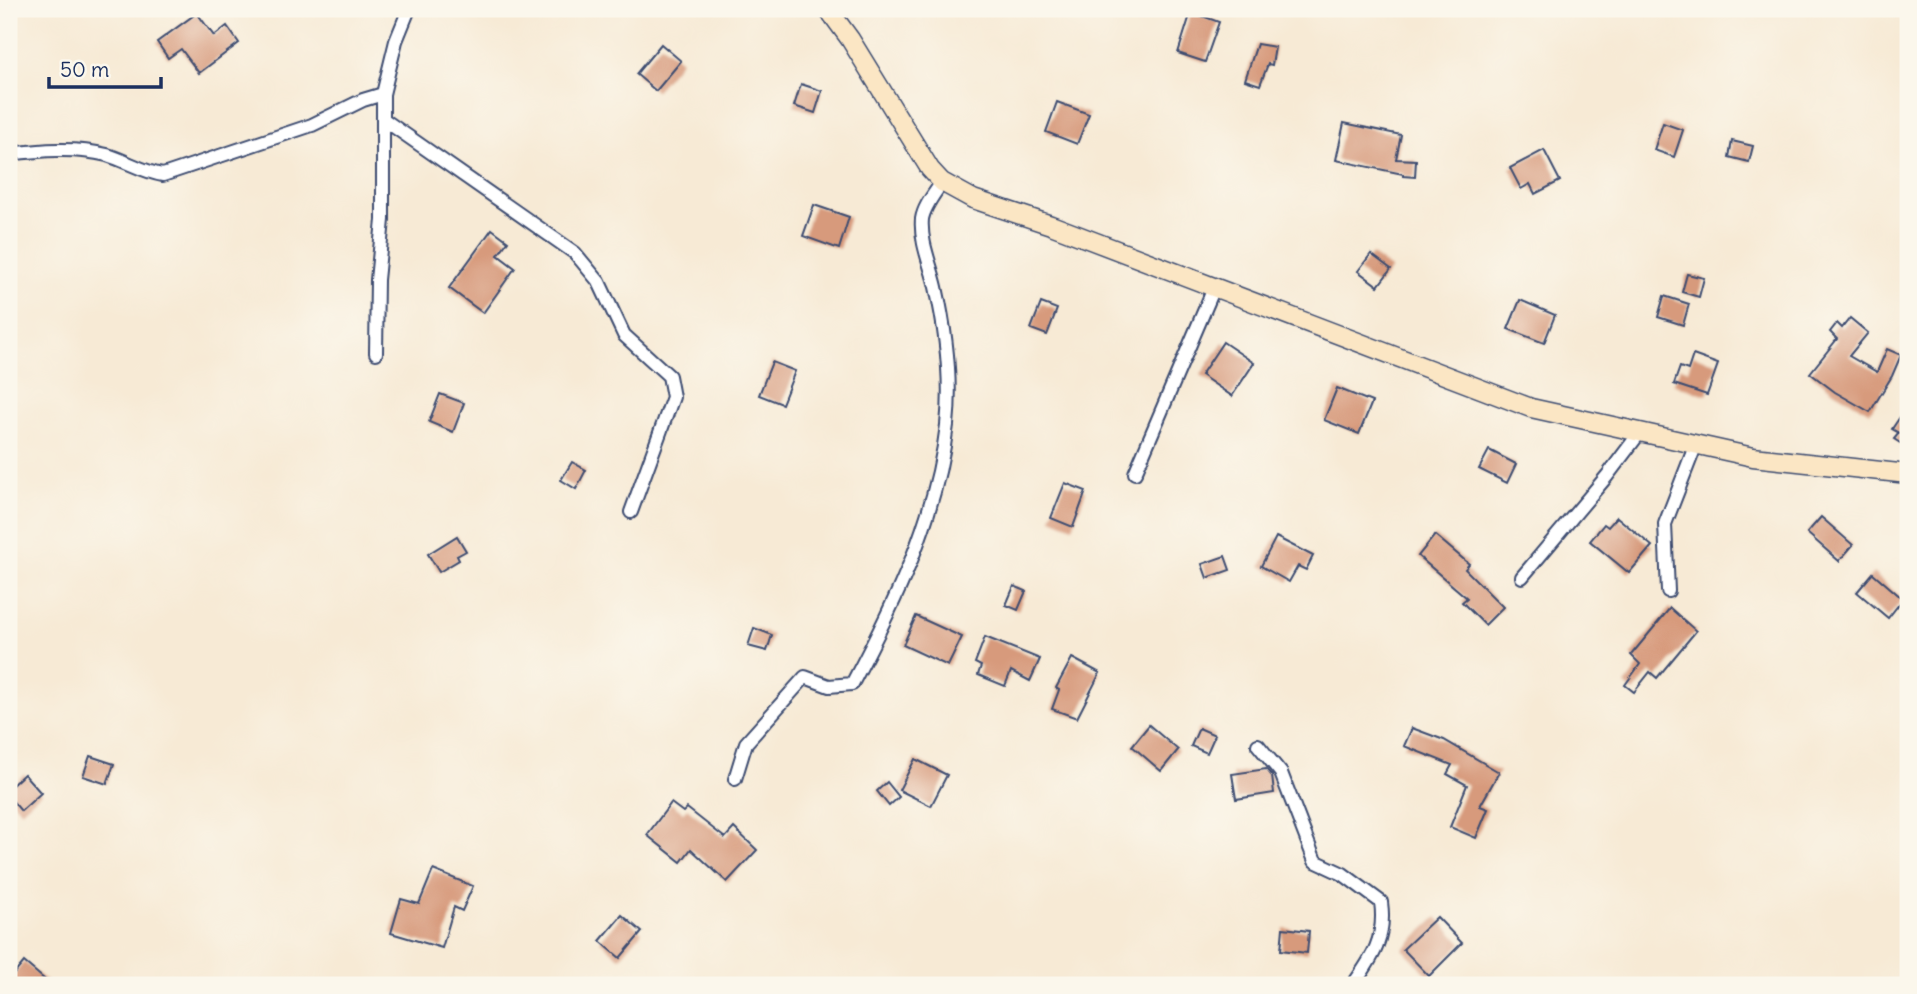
<svg xmlns="http://www.w3.org/2000/svg" width="1917" height="994" font-family="Delius,sans-serif">
<style>
.building{fill:#d79a7b}
.lines{fill:none;stroke-linecap:round;stroke-linejoin:round}
.street-casing{stroke:#3c4b70;stroke-width:16}
.secondary-casing{stroke:#3c4b70;stroke-width:21}
.street{stroke:#fff;stroke-width:12}
.secondary{stroke:#fbe6c4;stroke-width:18}
</style>
<rect width="100%" height="100%" fill="#fbf7ec"/>
<filter id="ink" filterUnits="userSpaceOnUse"><feTurbulence type="fractalNoise" baseFrequency=".0143" numOctaves="2"/><feDisplacementMap in="SourceGraphic" scale="14" xChannelSelector="R" yChannelSelector="G"/><feConvolveMatrix kernelMatrix="1 2 1 2 8 2 1 2 1" color-interpolation-filters="sRGB"/></filter>
<filter id="wash" filterUnits="userSpaceOnUse"><feTurbulence type="fractalNoise" baseFrequency=".00686" numOctaves="4" result="noise"/><feDisplacementMap in="SourceGraphic" scale="28" xChannelSelector="R" yChannelSelector="G"/><feGaussianBlur stdDeviation="1.57" result="paint"/><feColorMatrix in="noise" values="0 0 0 0 0 0 0 0 0 0 0 0 0 0 0 0 0 1.4 0 .05"/><feComposite in="paint" operator="in"/></filter>
<g filter="url(#wash)">
<rect width="100%" height="100%" fill="#f7ead5"/>
<g id="blocks">
<g class="building">
<path d="M1191,12L1219,22L1205,62L1178,53Z"/>
<path d="M197,13L214,36L227,26L239,43L199,73L181,49L168,58L157,42Z"/>
<path d="M661,44L681,61L656,91L636,74Z"/>
<path d="M1257,44L1275,47L1272,65L1268,64L1260,85L1245,80Z"/>
<path d="M801,84L822,91L815,113L794,106Z"/>
<path d="M1057,102L1089,114L1077,144L1046,132Z"/>
<path d="M1344,123L1401,135L1396,159L1416,160L1415,177L1403,176V174L1336,160Z"/>
<path d="M1663,123L1683,130L1674,157L1654,150Z"/>
<path d="M1732,141L1753,146L1749,162L1729,157Z"/>
<path d="M1544,150L1560,181L1535,194L1530,184L1521,189L1510,168Z"/>
<path d="M814,205L849,217L839,249L803,236Z"/>
<path d="M492,229L508,241L498,255L515,268L483,313L449,288Z"/>
<path d="M1371,254L1391,269L1378,286L1358,271Z"/>
<path d="M1687,274L1704,278L1699,297L1682,292Z"/>
<path d="M1664,296L1689,304L1683,325L1658,317Z"/>
<path d="M1520,300L1555,315L1544,343L1508,329Z"/>
<path d="M1041,303L1057,309L1047,335L1031,329Z"/>
<path d="M1850,318L1868,333L1849,356L1877,372L1887,349L1901,355L1892,376L1870,412L1835,392L1810,373L1837,339L1830,332L1837,323L1842,328Z"/>
<path d="M1223,342L1254,363L1232,396L1201,375Z"/>
<path d="M1693,355L1718,364L1707,395L1674,384L1680,367L1688,370Z"/>
<path d="M772,362L795,371L782,404L759,395Z"/>
<path d="M1337,388L1372,402L1359,434L1324,420Z"/>
<path d="M440,394L464,403L453,432L429,422Z"/>
<path d="M1900,417L1907,421L1908,419V448L1894,439L1899,433L1892,429Z"/>
<path d="M1489,450L1516,464L1507,483L1479,469Z"/>
<path d="M572,462L586,470L576,489L561,480Z"/>
<path d="M1065,483L1086,491L1073,527L1051,518Z"/>
<path d="M1617,517L1652,546L1629,573L1590,541L1604,524L1608,527Z"/>
<path d="M1821,517L1853,545L1839,561L1807,533Z"/>
<path d="M1435,535L1469,564L1465,569L1503,607L1485,625L1462,602L1467,598L1418,556Z"/>
<path d="M457,536L466,551L457,556L459,560L439,572L428,554Z"/>
<path d="M1276,537L1313,556L1306,570L1298,566L1289,582L1261,566Z"/>
<path d="M1225,556L1230,570L1207,578L1202,564Z"/>
<path d="M1873,573L1903,599L1888,618L1857,592Z"/>
<path d="M1014,586L1026,591L1018,610L1006,605Z"/>
<path d="M1670,608L1696,631L1657,678L1650,672L1634,692L1625,685L1640,664L1631,655Z"/>
<path d="M916,616L962,637L948,666L903,645Z"/>
<path d="M754,628L772,635L767,651L748,646Z"/>
<path d="M985,637L1040,659L1030,681L1011,671L1005,686L978,675L981,666L975,663Z"/>
<path d="M1072,658L1100,673L1077,718L1052,709L1059,690L1056,688Z"/>
<path d="M1149,725L1178,750L1161,771L1132,746Z"/>
<path d="M1199,728L1215,735L1207,753L1191,746Z"/>
<path d="M1412,728L1444,740L1499,772L1480,806L1488,809L1476,838L1450,827L1467,785L1447,774L1452,765L1404,746Z"/>
<path d="M90,756L114,764L107,784L83,776Z"/>
<path d="M915,759L947,775L931,806L899,790Z"/>
<path d="M1266,769L1272,776L1274,793L1236,799L1232,774Z"/>
<path d="M24,774L41,793L21,811L9,797V788Z"/>
<path d="M887,782L899,797L889,806L877,791Z"/>
<path d="M671,803L683,812L687,808L725,838L734,828L757,850L727,882L691,849L681,862L647,835Z"/>
<path d="M433,870L473,886L462,911L454,907L442,948L391,933L401,899L419,904Z"/>
<path d="M622,915L642,932L620,958L600,941Z"/>
<path d="M1437,917L1462,943L1429,976L1403,949Z"/>
<path d="M1283,928L1309,931L1307,953L1281,950Z"/>
<path d="M24,962L51,985H9V980Z"/>
</g>
</g>
</g>
<g filter="url(#ink)">
<use href="#blocks" fill-opacity="0" stroke="#3c4b70" stroke-width="2"/>
<g class="lines">
<g class="street-casing">
<g id="street">
<path d="M383,119L575,253L599,282L624,335L669,376L673,397L631,512"/>
<path d="M9,154C41,150 75,147 107,155C127,161 143,172 163,175L312,125L363,100L383,94"/>
<path d="M376,353L377,280L383,220V94L396,41L409,9"/>
<path d="M1135,473L1214,288"/>
<path d="M1522,577L1607,476L1641,431"/>
<path d="M1668,591L1665,524L1696,444"/>
<path d="M1258,745L1281,773L1315,861L1343,874L1381,902C1386,938 1373,957 1353,985"/>
<path d="M735,779L746,743L805,677L829,686L852,684C895,603 936,519 947,425C952,380 946,332 936,287C931,265 920,242 922,219C924,206 935,193 942,182"/>
</g>
</g>
<g class="secondary-casing">
<path id="secondary" d="M828,9L850,39L930,169L942,182L973,199L1051,225L1531,408L1753,457L1908,474"/>
</g>
<use href="#street" class="street"/>
<use href="#secondary" class="secondary"/>
</g>
</g>
<rect width="1917" height="994" fill="none" stroke="#fbf7ec" stroke-width="35"/>
<path d="M49 77v10h112v-10" fill="none" stroke="#1b2f5e" stroke-width="3.5"/>
<text x="60" y="77" font-size="21" fill="#1b2f5e" stroke="#fbf7ec" stroke-width="5" paint-order="stroke">50 m</text>
</svg>
